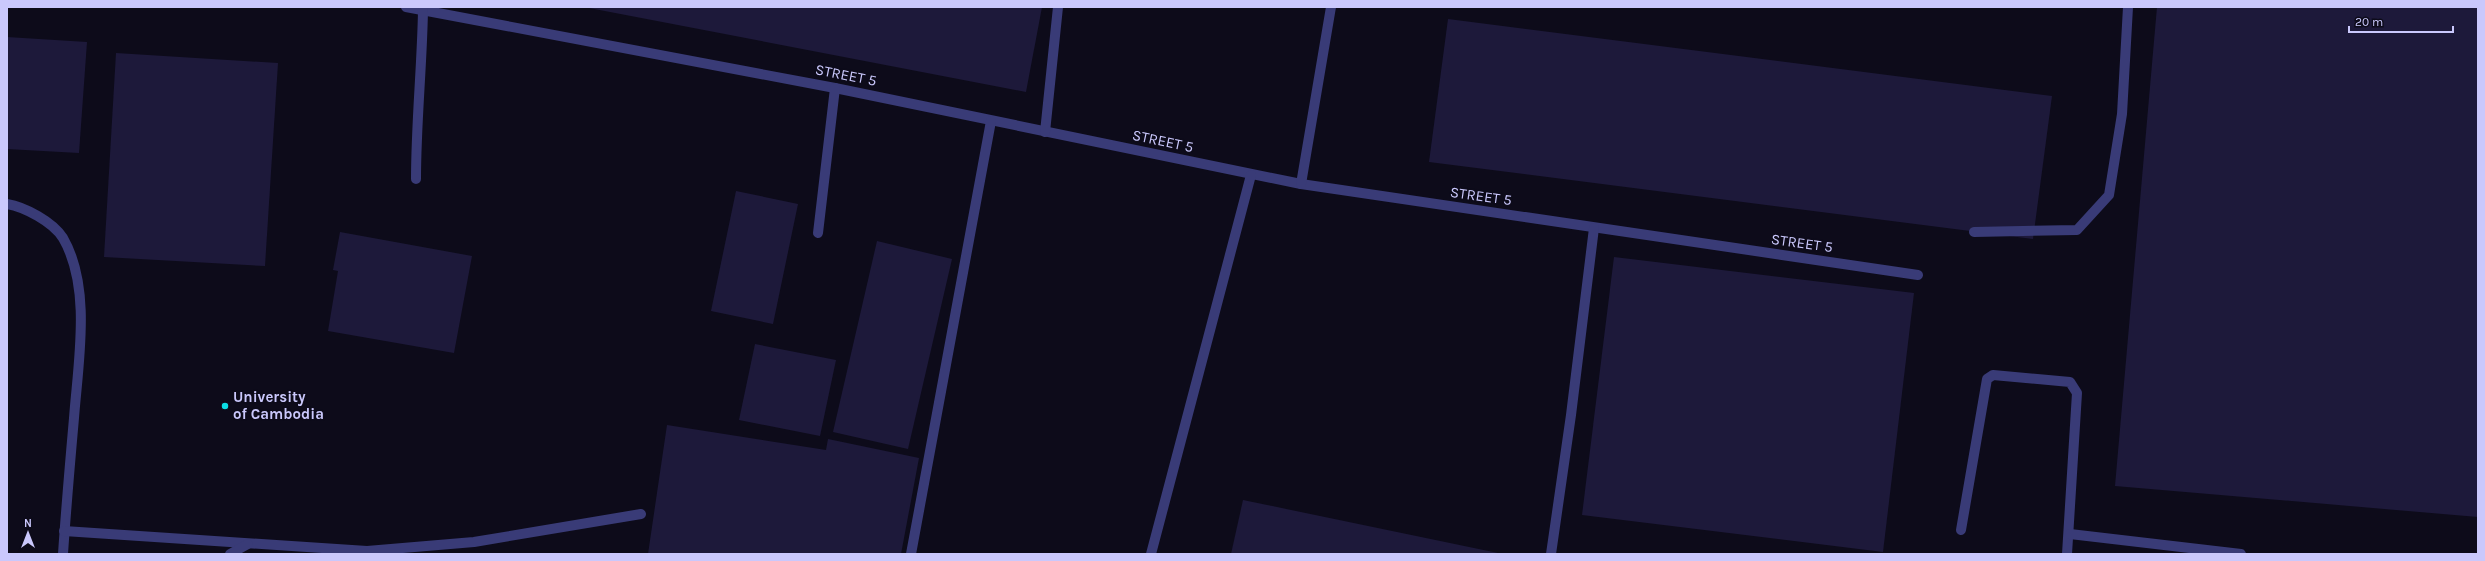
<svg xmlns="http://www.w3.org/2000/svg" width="2485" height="561" font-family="Karla,sans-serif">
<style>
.building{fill:#1d193a}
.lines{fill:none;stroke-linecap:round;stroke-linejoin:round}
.minor{stroke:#393b77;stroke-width:10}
.poi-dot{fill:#0bdfe5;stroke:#0d0b1a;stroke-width:1.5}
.labels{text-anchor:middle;stroke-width:3.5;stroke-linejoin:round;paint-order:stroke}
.street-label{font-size:15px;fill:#cac8fc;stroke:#0d0b1a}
.poi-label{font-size:15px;font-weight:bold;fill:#cac8fc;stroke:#0d0b1a;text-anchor:start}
</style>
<rect width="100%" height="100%" fill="#0d0b1a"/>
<g class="building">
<path d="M584,7H1042L1026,92Z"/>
<path d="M2157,7H2478V517L2115,486Z"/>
<path d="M1448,19L2052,96L2033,239L1429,162Z"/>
<path d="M7,37L87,42L79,153L7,149Z"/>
<path d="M116,53L278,63L265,266L104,257Z"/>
<path d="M736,191L798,204L773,324L711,311Z"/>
<path d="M340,232L472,256L454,353L328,331L338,271L333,270Z"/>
<path d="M877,241L952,259L908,449L833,432Z"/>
<path d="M1614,257L1914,293L1883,552L1582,515Z"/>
<path d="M755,344L836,360L820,436L739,420Z"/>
<path d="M667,425L826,450L828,439L919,458L901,554H648Z"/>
<path d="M1243,500L1498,553V554H1231Z"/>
</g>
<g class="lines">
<g class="minor">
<path d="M406,7L835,88L1301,184L1918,275"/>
<path d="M1045,132L1058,7"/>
<path d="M416,179C416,123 422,67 423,10"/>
<path d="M1301,184L1331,7"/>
<path d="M7,204C25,207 53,222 63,238C92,288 78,363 74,418C70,463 66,509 63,554"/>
<path d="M1974,232L2077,230L2109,195L2122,114L2128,7"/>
<path d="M818,233L835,88"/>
<path d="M1961,530L1987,379L1993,375L2070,382L2077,393L2067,554"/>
<path d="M64,531L367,551L474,542L641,514"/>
<path d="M2070,534L2241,554"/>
<path d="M230,554L248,544"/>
<path d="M911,554L991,121"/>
<path d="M1151,554L1251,175"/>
<path d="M1551,554L1571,415L1594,228"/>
</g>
</g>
<circle class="poi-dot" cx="225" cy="406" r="4"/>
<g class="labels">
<g class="street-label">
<text transform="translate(846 75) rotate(11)" y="5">STREET 5</text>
<text transform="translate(1163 141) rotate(12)" y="5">STREET 5</text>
<text transform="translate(1481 196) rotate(8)" y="5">STREET 5</text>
<text transform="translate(1802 243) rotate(8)" y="5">STREET 5</text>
</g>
<g class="poi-label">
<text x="233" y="402">University<tspan x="233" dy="17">of Cambodia</tspan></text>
</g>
</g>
<rect width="2485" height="561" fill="none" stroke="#cac8fc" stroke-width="16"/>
<g transform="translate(28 533)" stroke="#0d0b1a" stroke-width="3" paint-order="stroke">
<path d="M0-3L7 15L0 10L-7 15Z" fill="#cac8fc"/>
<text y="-6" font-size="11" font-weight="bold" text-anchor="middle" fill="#cac8fc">N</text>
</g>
<path d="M2349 26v6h104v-6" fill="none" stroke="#cac8fc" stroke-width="2"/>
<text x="2355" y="26" font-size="12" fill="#cac8fc" stroke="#0d0b1a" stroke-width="3" paint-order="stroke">20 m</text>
</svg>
